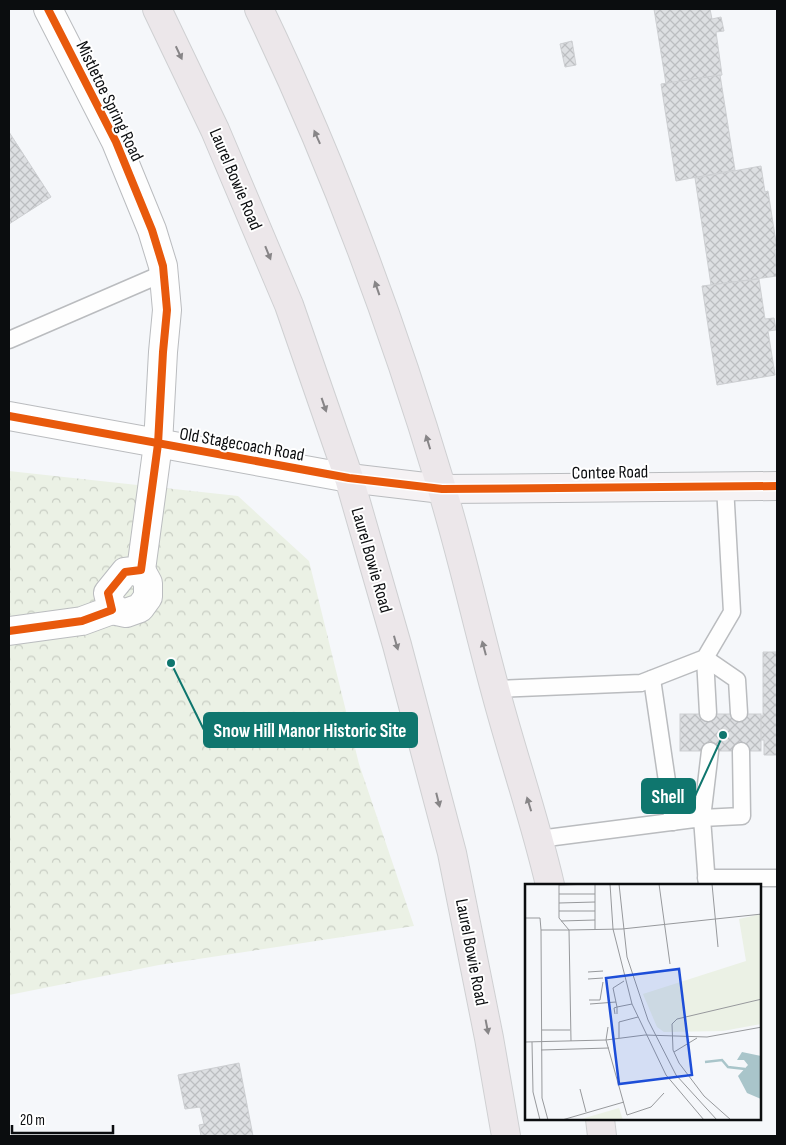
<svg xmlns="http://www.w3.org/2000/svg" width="786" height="1145" font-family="'Sofia Sans Condensed',sans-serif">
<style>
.park{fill:url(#park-crowns)}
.building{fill:url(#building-cross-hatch);stroke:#cdcfd2}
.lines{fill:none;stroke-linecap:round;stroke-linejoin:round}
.lane-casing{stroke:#babcbf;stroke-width:19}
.street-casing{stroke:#babcbf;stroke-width:30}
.secondary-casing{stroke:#babcbf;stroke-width:30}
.primary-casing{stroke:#cfd0d2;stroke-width:30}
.lane{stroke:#fefefe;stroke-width:16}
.street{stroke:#fefefe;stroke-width:28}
.secondary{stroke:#f5f2f4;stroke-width:28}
.primary{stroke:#ece7ea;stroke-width:28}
.cycleway-casing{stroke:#fff;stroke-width:11}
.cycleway{stroke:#e8590c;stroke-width:8}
.oneway{fill:#878587}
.labels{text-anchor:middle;stroke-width:4;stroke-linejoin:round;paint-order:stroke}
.street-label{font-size:18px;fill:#0b0d0f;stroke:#fff}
.inset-river{fill:none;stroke:#a9c5ca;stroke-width:2.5}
.inset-road{fill:none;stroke:#97999c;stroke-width:1}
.view{fill:#1d4ed8;fill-opacity:0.15;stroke:#1d4ed8;stroke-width:2.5}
.inset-edge{fill:none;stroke:#0b0d0f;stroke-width:2.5}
.leader{fill:none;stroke:#0f766e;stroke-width:2}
.callout-dot{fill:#0f766e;stroke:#fff;stroke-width:2}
.callout{fill:#0f766e;stroke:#0f766e;stroke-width:2}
.callout-label{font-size:19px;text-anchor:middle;font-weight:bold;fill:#fff}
</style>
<defs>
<pattern id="park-crowns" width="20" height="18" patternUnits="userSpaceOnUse" patternTransform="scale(1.25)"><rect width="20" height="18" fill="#ebf1e5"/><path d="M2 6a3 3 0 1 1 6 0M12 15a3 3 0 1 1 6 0" fill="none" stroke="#c8cdc3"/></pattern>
<pattern id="building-cross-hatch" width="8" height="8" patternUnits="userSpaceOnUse" patternTransform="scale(1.25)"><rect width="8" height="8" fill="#dddfe2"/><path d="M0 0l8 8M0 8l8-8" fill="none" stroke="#bcbec1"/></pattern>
</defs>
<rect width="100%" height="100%" fill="#f5f7fa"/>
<path class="park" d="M9,471L238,496L309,561L359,764L414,926L159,965L9,995Z"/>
<g class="building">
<path d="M654,9H710L712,19L721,17L724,31L716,32L722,75L666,84Z"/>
<path d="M572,41L576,65L565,67L560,44Z"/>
<path d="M720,75L735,170L676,181L661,84Z"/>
<path d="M9,132L51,197L9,224Z"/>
<path d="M761,166L765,192L768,191L777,249L775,250L777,276L711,285L695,178Z"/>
<path d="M759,279L765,319L774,318L776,330L768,331L775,375L717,385L702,286Z"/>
<path d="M763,652H777V755H764V740H759V716H763Z"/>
<rect x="680" y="714" width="81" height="37"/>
<path d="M239,1063L253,1136H201L199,1125L204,1124L200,1107L185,1109L178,1075Z"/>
</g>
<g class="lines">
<g class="lane-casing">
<g id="lane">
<path d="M9,340L164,273"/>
<path d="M705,658L737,680L739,713"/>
<path d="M705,658L708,713"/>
<path d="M652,679L673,822"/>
<path d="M495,689L641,683L705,658L732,612L725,486"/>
<path d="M710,751L702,818L742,816L741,751"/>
<path d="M539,839L702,818L707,885"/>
<path d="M706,878H777"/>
</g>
</g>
<g class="street-casing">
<g id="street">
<path d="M9,416L349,478"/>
<path d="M112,610L126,613L140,608L148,597V583L141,570"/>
<path d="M9,631L82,621L112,610L108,593L125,572L141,570L158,444L163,352L167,310L163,266L152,230L116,142L48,9"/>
</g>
</g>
<g class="secondary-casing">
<path id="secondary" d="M349,478L442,489L777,486"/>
</g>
<g class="primary-casing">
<g id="primary">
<path d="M157,9L215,130L289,305L349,478L397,645L452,853L489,1038L506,1136"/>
<path d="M259,9C333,163 392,322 441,486C462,554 477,624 496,693C513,757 535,820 550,885"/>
<path d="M600,1119L602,1136"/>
</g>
</g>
<use href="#lane" class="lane"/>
<use href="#street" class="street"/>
<use href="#secondary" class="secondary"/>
<use href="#primary" class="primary"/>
<g class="cycleway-casing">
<g id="cycleway">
<path d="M9,416L349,478L442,489L777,486"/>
<path d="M9,631L82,621L112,610L108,593L125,572L141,570L158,444L163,352L167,310L163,266L152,230L116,142L48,9"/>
</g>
</g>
<use href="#cycleway" class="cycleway"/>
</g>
<defs><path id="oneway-solid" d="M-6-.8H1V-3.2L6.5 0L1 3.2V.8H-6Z" transform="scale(1.25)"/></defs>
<g class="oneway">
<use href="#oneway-solid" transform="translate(179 53) rotate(65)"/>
<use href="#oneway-solid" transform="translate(317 137) rotate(-114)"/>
<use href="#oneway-solid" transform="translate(268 253) rotate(68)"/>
<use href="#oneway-solid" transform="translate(377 288) rotate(-109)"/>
<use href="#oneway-solid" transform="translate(324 405) rotate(71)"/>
<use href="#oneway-solid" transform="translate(428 442) rotate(-107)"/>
<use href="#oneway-solid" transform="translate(396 643) rotate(74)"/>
<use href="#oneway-solid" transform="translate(484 648) rotate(-105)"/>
<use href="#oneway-solid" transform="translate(438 800) rotate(76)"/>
<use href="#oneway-solid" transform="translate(529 804) rotate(-107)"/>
<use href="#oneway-solid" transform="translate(487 1027) rotate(79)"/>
</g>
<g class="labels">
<g class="street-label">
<text transform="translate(110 101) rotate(64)" y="6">Mistletoe Spring Road</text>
<text transform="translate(236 179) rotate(67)" y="6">Laurel Bowie Road</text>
<text transform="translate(242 444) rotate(10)" y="6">Old Stagecoach Road</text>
<text transform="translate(610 472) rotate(-1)" y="6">Contee Road</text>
<text transform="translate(372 560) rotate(74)" y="6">Laurel Bowie Road</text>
<text transform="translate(472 952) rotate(79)" y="6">Laurel Bowie Road</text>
</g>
</g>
<g transform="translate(525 884)">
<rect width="236" height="236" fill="#f5f7fa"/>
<path d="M94,224L98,236H53Z" fill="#ebf1e5"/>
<path d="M236,30V140L198,147L139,148L132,143L118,110L221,77L214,35Z" fill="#ebf1e5"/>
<path d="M217,168L236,172V215L222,209L213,192L223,181L219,176H212Z" fill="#a9c5ca"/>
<path class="inset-river" d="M180,178L197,176L203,183L220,185"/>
<path class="inset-road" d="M34,0V34L44,46L97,45L237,30M70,0V46M85,0L88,45L107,120L141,191L179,236M94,0L102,73L123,136L151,191L192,236M134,0L145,80M187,0L193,63M34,1L70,0M34,10H70M34,19L70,18M34,27H70M0,34H15L16,46H44L46,157M36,37L70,36M16,46L17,214L23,236M63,88L78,87M63,95L78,94M99,97L88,104L92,123L107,120M64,116H75L78,98M65,120L91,118M90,130L89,124L92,123V130M83,143L81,156L102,231L126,223L139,209M17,146H45M94,154V138L113,133M0,158L81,156L120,151L182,153L237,143M7,158L8,208L15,236M16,166L84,164M149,168L172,154M55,205L61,228M37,236L99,218M206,236L179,212L154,179L148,166L147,140L152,135L237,115"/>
<path class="view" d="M154,85L167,191L94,200L81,94Z"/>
<rect width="236" height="236" class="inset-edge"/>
</g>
<path class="leader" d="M171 663L204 730M723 735L695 796"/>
<g class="callout-dot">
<circle cx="171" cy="663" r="5"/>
<circle cx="723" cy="735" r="5"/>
</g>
<g class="callout">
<rect x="204" y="713" width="213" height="34" rx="5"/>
<rect x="642" y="779" width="53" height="34" rx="5"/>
</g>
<g class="callout-label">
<text x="310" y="737">Snow Hill Manor Historic Site</text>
<text x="668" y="803">Shell</text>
</g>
<rect width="786" height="1145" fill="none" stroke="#0b0d0f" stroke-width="20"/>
<path d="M12 1125v8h101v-8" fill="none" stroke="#0b0d0f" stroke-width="2.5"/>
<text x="20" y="1125" font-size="15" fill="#0b0d0f" stroke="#ffffff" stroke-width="4" paint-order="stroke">20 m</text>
</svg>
